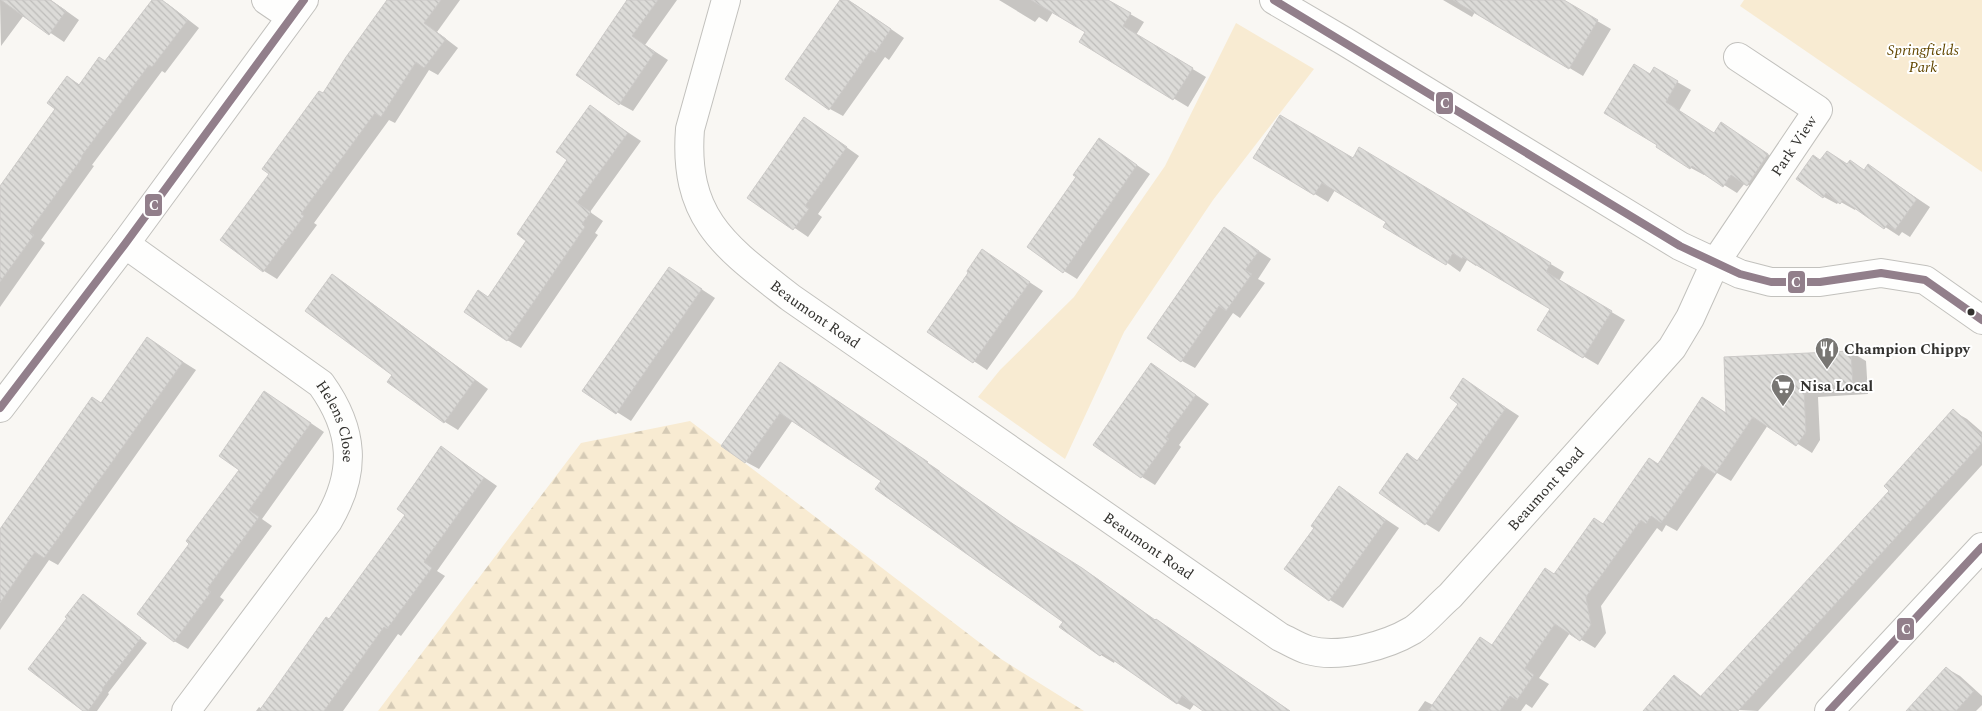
<svg xmlns="http://www.w3.org/2000/svg" width="1982" height="711" font-family="Spectral,serif">
<style>
.green{fill:#f8ebd2}
.forest{fill:url(#forest-firs)}
.shadow{fill:#0003}
.building{fill:url(#building-back-hatch);stroke:#cccac8}
.lines{fill:none;stroke-linecap:round;stroke-linejoin:round}
.minor-casing{stroke:#c2c1bd;stroke-width:30}
.minor{stroke:#fefefd;stroke-width:28}
.bus-1-casing{stroke:#fff;stroke-width:11}
.bus-1{stroke:#927f8b;stroke-width:8}
.bus-dot{fill:#32312e;stroke:#fff;stroke-width:2}
.labels{text-anchor:middle;stroke-width:4;stroke-linejoin:round;paint-order:stroke}
.park-label{font-size:15px;font-style:italic;fill:#624700;stroke:#fff}
.street-label{font-size:15px;fill:#32312e;stroke:#fff}
.poi-label{font-size:15px;font-weight:bold;fill:#32312e;stroke:#fff;text-anchor:start}
.line-badge{stroke:#fff;stroke-width:2}
.badge-label{font-size:14px;text-anchor:middle;font-weight:bold;fill:#fff}
</style>
<defs>
<pattern id="forest-firs" width="22" height="20" patternUnits="userSpaceOnUse" patternTransform="scale(1.25)"><rect width="22" height="20" fill="#f8ebd2"/><path d="M5 1l3.5 6h-7zM16 11l3.5 6h-7z" fill="#d5cab5"/></pattern>
<pattern id="building-back-hatch" width="6" height="6" patternUnits="userSpaceOnUse" patternTransform="scale(1.25)"><rect width="6" height="6" fill="#dcdbd8"/><path d="M-1 5l2 2M0 0l6 6M5-1l2 2" fill="none" stroke="#bdbcba"/></pattern>
</defs>
<rect width="100%" height="100%" fill="#f9f7f3"/>
<g class="green">
<path d="M1744,0H1982V172L1740,6Z"/>
<path d="M1236,23L1314,69L1213,200L1124,332L1065,459L978,397L1000,370L1074,297L1165,166Z"/>
</g>
<path class="forest" d="M690,421L1001,659L1084,711H378L581,443Z"/>
<g class="shadow">
<path d="M0,0H51L79,20L64,42L24,15L1,46Z"/>
<path d="M154,0H161L168,4L199,28L165,73L162,71L92,165L94,166L41,240L45,243L0,307V206L57,109L67,77L80,85L106,62Z"/>
<path d="M388,0H460L437,32L458,48L438,75L429,70L395,123L389,120L314,223L317,225L277,279L264,271L271,174Z"/>
<path d="M626,0H677L645,45L668,60L633,111L620,104L627,1Z"/>
<path d="M841,0H847L856,5L904,38L889,60L885,57L843,116L830,109Z"/>
<path d="M999,0H1106L1144,22L1136,35L1206,77L1188,107L1080,42L1087,32L1053,12L1047,22L1039,17L1035,22Z"/>
<path d="M1443,0H1561L1611,29L1583,76L1475,12L1472,17Z"/>
<path d="M1655,69L1691,90L1679,111L1714,134L1735,132L1781,163L1761,193L1745,183L1737,193L1705,173L1704,175L1691,168L1651,75Z"/>
<path d="M590,107L641,141L590,212L603,221L595,233L598,235L521,348L507,340L488,297L528,240L569,159Z"/>
<path d="M805,118L859,156L818,214L822,217L808,237L749,197Z"/>
<path d="M1112,148L1150,174L1077,279L1064,271Z"/>
<path d="M1828,152L1848,165L1850,162L1866,171L1869,166L1930,207L1910,237L1902,232L1899,236L1856,208L1855,210L1839,201L1837,204L1824,197L1821,161Z"/>
<path d="M1373,157L1564,272L1559,281L1625,320L1598,365L1539,330L1552,309L1477,264L1476,266L1467,260L1460,272L1388,221L1335,190L1328,202L1255,158L1353,159Z"/>
<path d="M1224,228L1271,259L1258,279L1265,283L1240,318L1233,313L1195,368L1182,361Z"/>
<path d="M982,251L1043,291L987,370L929,331L970,272Z"/>
<path d="M669,268L715,298L631,421L584,391Z"/>
<path d="M332,276L346,284L488,389L458,430L445,422L394,375Z"/>
<path d="M147,339L196,370L58,565L49,560L0,630V531L102,404Z"/>
<path d="M1851,352L1866,361L1868,394L1818,397L1820,440L1812,453L1768,425L1731,481L1717,473L1677,531L1666,525L1662,532L1657,528L1601,606L1606,633L1595,648L1570,633L1539,678L1549,684L1532,708L1526,704L1521,711H1418L1425,701L1433,705L1480,638L1493,646L1555,575L1659,465L1717,407L1727,414Z"/>
<path d="M781,363L940,471L939,472L1026,533L1095,577L1156,621L1169,628L1290,711H1206L1195,703L1190,710L1177,703L1115,660L1114,663L1101,655L1065,621L882,480L793,420L759,469L746,462Z"/>
<path d="M1165,373L1209,404L1179,445L1181,447L1155,485L1142,477Z"/>
<path d="M1464,380L1519,416L1439,532L1426,524L1407,455L1419,461L1459,404Z"/>
<path d="M265,392L324,432L262,519L272,526L220,597L224,600L188,649L174,641L191,543L241,469Z"/>
<path d="M1953,411L1967,419L1982,432V465L1758,711L1738,710L1891,491Z"/>
<path d="M442,448L497,486L437,571L445,576L401,636L398,634L343,711H256L259,707L262,709L330,620L407,514Z"/>
<path d="M1339,488L1399,528L1343,608L1330,600L1316,527Z"/>
<path d="M89,600L147,643L108,693L109,694L97,711H86Z"/>
<path d="M1946,668L1960,676L1982,696V705L1976,711H1908Z"/>
<path d="M1674,677L1688,685L1715,708L1713,711H1645Z"/>
</g>
<g class="building">
<path d="M1,0H50L66,11L49,35Z"/>
<path d="M152,0H162L188,20L152,67L149,65L81,157L82,158L29,232L34,235L0,282V186L55,109L47,103L67,76L79,85L99,57L105,61Z"/>
<path d="M387,0H441L424,23L446,39L424,68L416,62L381,117L375,113L301,214L304,216L263,272L220,240L269,174L262,169L319,91L323,93L346,57Z"/>
<path d="M627,0H658L632,36L655,52L619,105L576,75Z"/>
<path d="M840,0H848L891,29L875,53L871,50L829,110L785,79Z"/>
<path d="M1031,0H1108L1131,13L1123,26L1193,68L1173,100L1079,42L1085,32Z"/>
<path d="M1453,0H1564L1598,20L1569,69Z"/>
<path d="M1634,64L1650,74L1654,67L1678,81L1666,102L1714,133L1721,122L1768,154L1747,186L1731,175L1723,187L1692,166L1690,169L1656,147L1657,145L1604,113Z"/>
<path d="M590,105L628,133L577,203L591,212L582,224L585,227L507,341L464,312L478,290L488,297L526,241L517,234L567,160L556,152Z"/>
<path d="M1280,115L1353,158L1359,147L1551,263L1546,272L1612,311L1583,358L1537,330L1550,309L1463,257L1462,259L1453,253L1446,265L1383,227L1386,222L1322,183L1314,195L1253,158Z"/>
<path d="M804,117L847,147L805,206L809,209L793,230L747,198Z"/>
<path d="M1099,138L1137,165L1063,273L1027,247L1076,177L1073,175Z"/>
<path d="M1827,151L1847,164L1850,160L1864,170L1868,164L1917,199L1895,230L1888,224L1884,229L1843,200L1840,204L1826,193L1823,198L1796,179L1813,155L1820,160Z"/>
<path d="M1224,227L1259,251L1245,270L1252,274L1226,311L1219,306L1181,362L1147,338Z"/>
<path d="M982,249L1030,282L973,363L927,332L968,273L967,271Z"/>
<path d="M669,267L702,289L616,414L582,391Z"/>
<path d="M332,274L475,380L444,423L387,382L392,375L305,311Z"/>
<path d="M147,337L183,362L44,558L35,552L0,603V529L92,397L101,403Z"/>
<path d="M1851,351L1853,386L1804,389L1806,432L1796,446L1753,417L1715,474L1702,465L1661,523L1651,516L1646,524L1641,520L1586,597L1591,625L1580,641L1555,624L1525,668L1534,675L1517,700L1510,696L1500,711H1428L1480,637L1492,645L1545,568L1554,574L1594,518L1603,524L1649,458L1658,464L1702,397L1726,413L1724,357Z"/>
<path d="M780,362L928,462L927,463L1013,524L1082,568L1155,620L1156,619L1290,711H1203L1182,696L1177,704L1103,653L1100,656L1059,627L1063,622L875,489L881,481L780,413L745,463L721,446Z"/>
<path d="M1151,363L1196,395L1166,437L1169,439L1141,478L1093,445Z"/>
<path d="M1463,378L1506,408L1425,525L1379,493L1407,453L1417,461L1458,404L1450,398Z"/>
<path d="M264,391L311,423L249,510L259,517L207,589L211,592L174,642L137,614L189,544L186,541L239,470L219,456Z"/>
<path d="M1953,409L1982,435V443L1738,711H1643L1674,675L1700,697L1889,491L1884,486Z"/>
<path d="M441,446L484,478L424,562L432,568L387,629L384,627L324,711H259L326,617L329,619L405,515L397,509Z"/>
<path d="M1339,486L1386,520L1329,601L1284,569L1314,528L1311,526Z"/>
<path d="M83,594L141,638L102,689L103,690L88,711H83L28,669L67,618L65,617Z"/>
<path d="M1946,667L1974,691L1956,711H1906Z"/>
</g>
<g class="lines">
<g class="minor-casing">
<g id="minor">
<path d="M266,0L291,17"/>
<path id="s1" d="M726,0L690,129C683,220 727,248 791,298L1280,637C1289,641 1298,647 1308,650C1339,659 1386,646 1413,630C1426,621 1438,606 1450,596L1672,348L1690,318L1715,263L1818,110L1738,57"/>
<path d="M1274,0L1344,41L1680,246L1740,274L1771,282H1820L1881,273L1925,280L1982,320"/>
<path id="s2" d="M125,244L321,384C354,430 357,472 328,521L186,711"/>
<path d="M0,408L125,244L304,0"/>
<path d="M1829,711L1982,547"/>
</g>
</g>
<use href="#minor" class="minor"/>
<g class="bus-1-casing">
<g id="bus-1">
<path d="M1274,0L1680,246L1740,274L1771,282H1820L1881,273L1925,280L1982,320"/>
<path d="M0,408L125,244L304,0"/>
<path d="M1829,711L1982,547"/>
</g>
</g>
<use href="#bus-1" class="bus-1"/>
</g>
<defs>
<g id="restaurant-pin" transform="scale(1.25)"><path d="M0 17L-7.5 6A9.5 9.5 0 1 1 7.5 6Z" fill="#787673" stroke="#fff"/><path d="M-5-6h1v4h1v-4h1v4h1v-4h1v5L-1.5 .5V6h-2V.5L-5-1ZM5-6V6H3V1.5H1.5Q1.5-4 5-6Z" fill="#fff"/></g>
<g id="supermarket-pin" transform="scale(1.25)"><path d="M0 17L-7.5 6A9.5 9.5 0 1 1 7.5 6Z" fill="#787673" stroke="#fff"/><path d="M-6-5.5h2.5l.6 2H6L4.5 2H-2.5L-4.4-4H-6ZM-1.5 3.2a1.3 1.3 0 1 0 .1 0ZM3 3.2a1.3 1.3 0 1 0 .1 0Z" fill="#fff"/></g>
</defs>
<g fill-rule="evenodd">
<use href="#restaurant-pin" x="1827" y="349"/>
<use href="#supermarket-pin" x="1783" y="386"/>
</g>
<circle class="bus-dot" cx="1971" cy="312" r="4.5"/>
<g class="labels">
<g class="park-label">
<text x="1923" y="55">Springfields<tspan x="1923" dy="17">Park</tspan></text>
</g>
<g class="street-label">
<text dy="5" stroke="none"><textPath href="#s1" startOffset="1698">Park View</textPath></text>
<text dy="5" stroke="none"><textPath href="#s1" startOffset="372">Beaumont Road</textPath></text>
<text dy="5" stroke="none"><textPath href="#s2" startOffset="282">Helens Close</textPath></text>
<text dy="5" stroke="none"><textPath href="#s1" startOffset="1272">Beaumont Road</textPath></text>
<text dy="5" stroke="none"><textPath href="#s1" startOffset="778">Beaumont Road</textPath></text>
</g>
<g class="poi-label">
<text x="1844" y="354">Champion Chippy</text>
<text x="1800" y="391">Nisa Local</text>
</g>
</g>
<g class="line-badge">
<rect x="1435" y="91" width="19" height="24" rx="5" fill="#927f8b"/>
<rect x="144" y="193" width="19" height="24" rx="5" fill="#927f8b"/>
<rect x="1787" y="270" width="19" height="24" rx="5" fill="#927f8b"/>
<rect x="1896" y="617" width="19" height="24" rx="5" fill="#927f8b"/>
</g>
<g class="badge-label">
<text x="1445" y="108">C</text>
<text x="154" y="210">C</text>
<text x="1796" y="287">C</text>
<text x="1906" y="634">C</text>
</g>
</svg>
